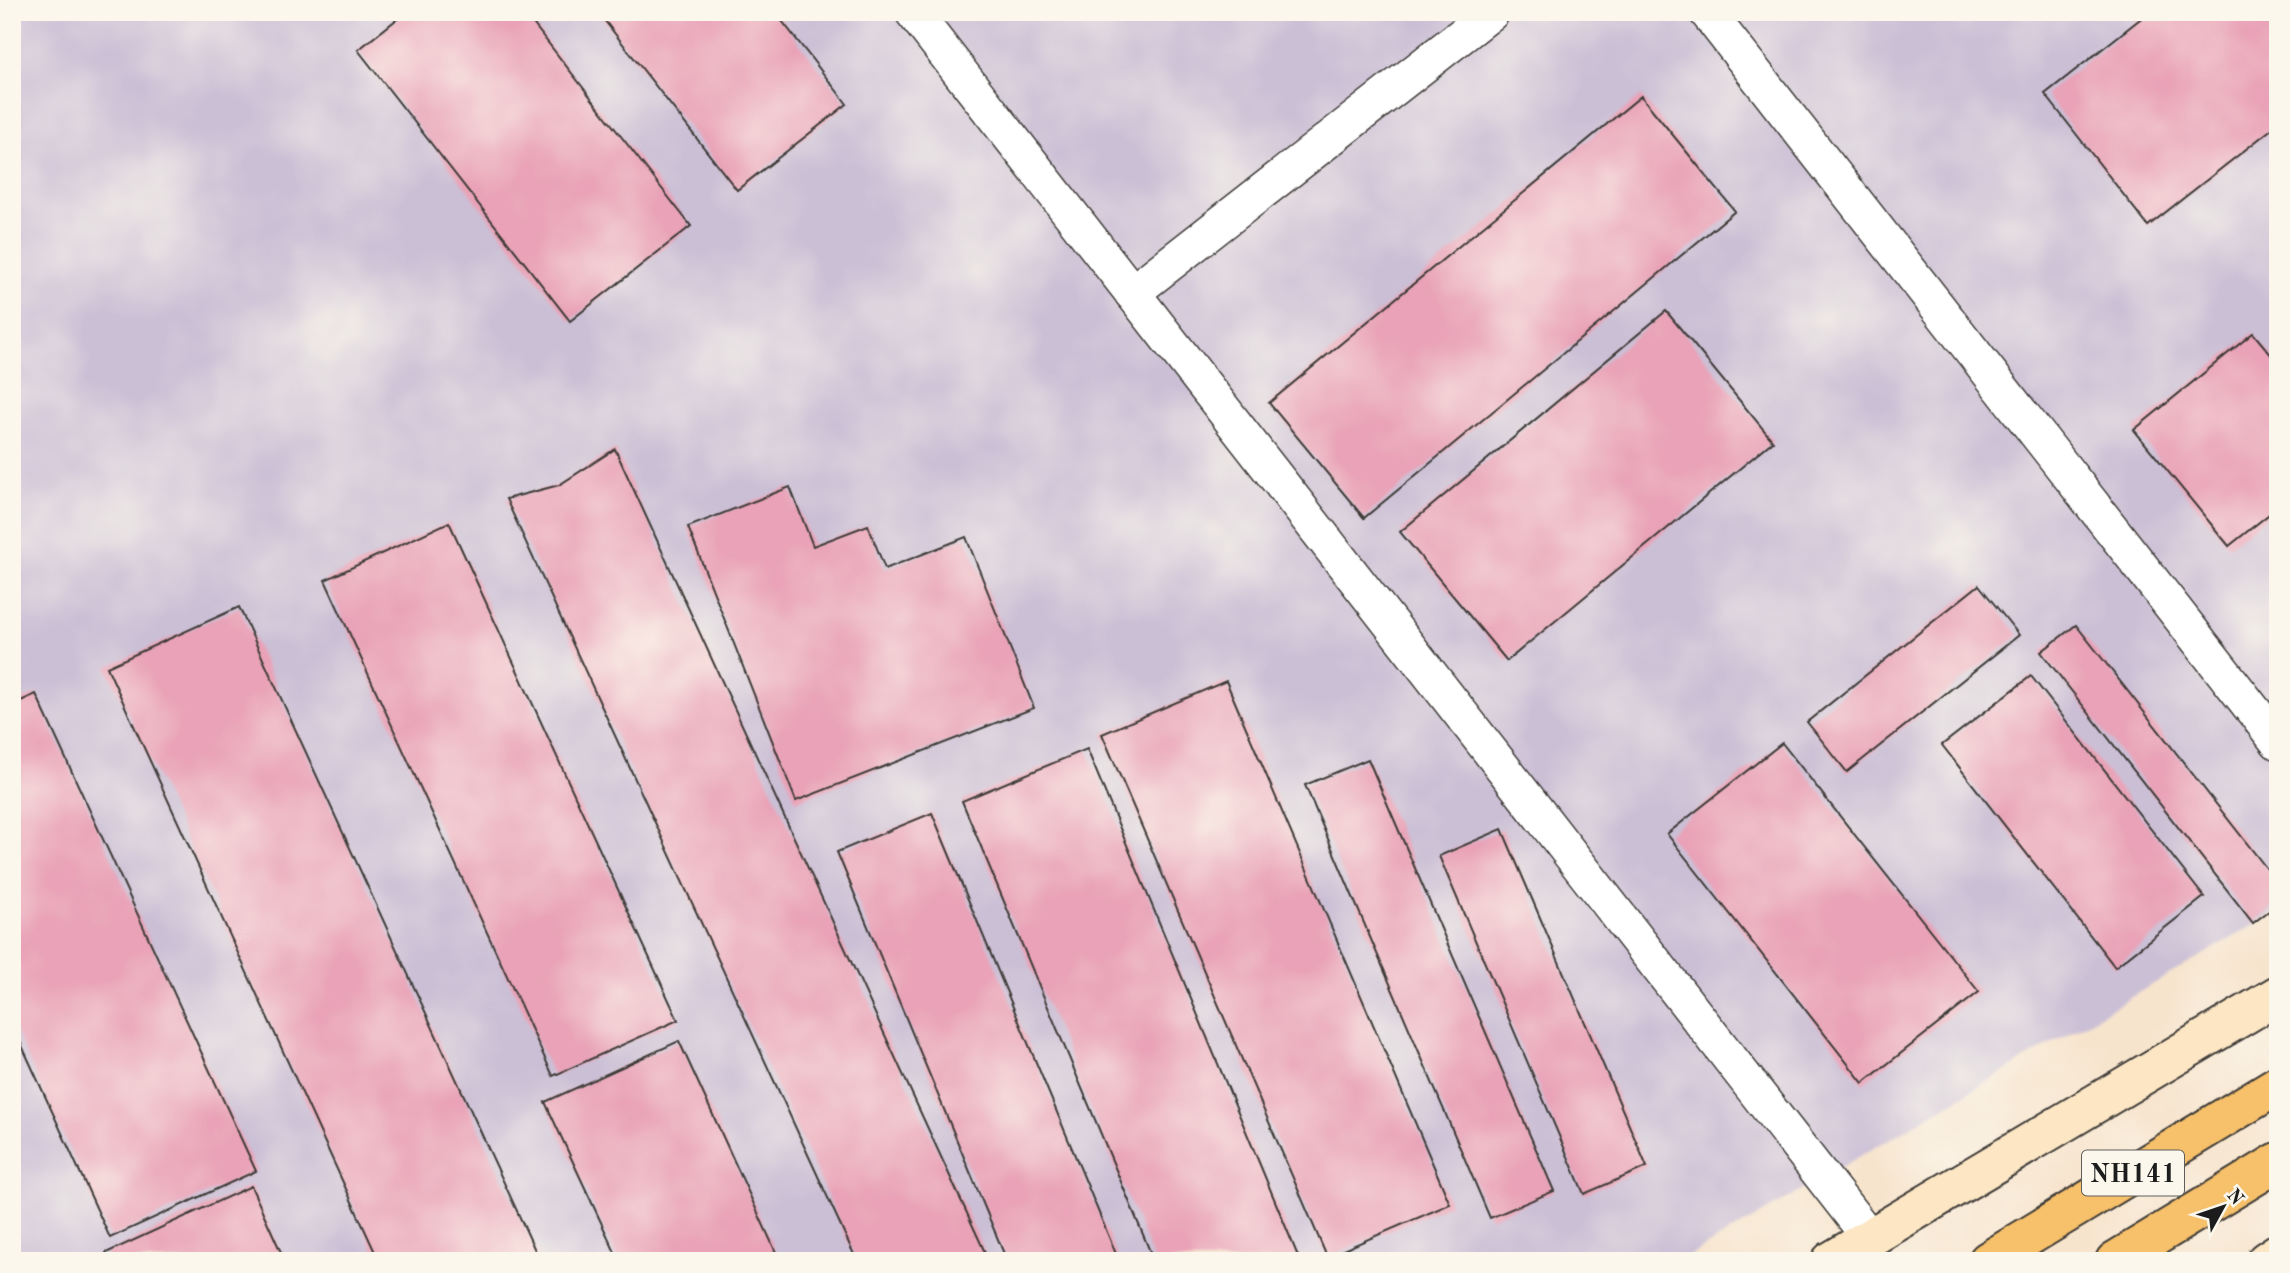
<svg xmlns="http://www.w3.org/2000/svg" width="2290" height="1273" font-family="'Old Standard TT',serif">
<style>
.industrial{fill:#cbbfd5}
.building{fill:#e9a2b7}
.lines{fill:none;stroke-linecap:round;stroke-linejoin:round}
.street-casing{stroke:#3d3a37;stroke-width:38}
.secondary-casing{stroke:#3d3a37;stroke-width:42}
.highway-casing{stroke:#3d3a37;stroke-width:42}
.street{stroke:#fff;stroke-width:35}
.secondary{stroke:#fce6c4;stroke-width:38}
.highway{stroke:#f7c06b;stroke-width:38}
.labels{text-anchor:middle;stroke-width:5;stroke-linejoin:round;paint-order:stroke}
.shield{fill:#fbf7ec;stroke:#5f5e5a;stroke-width:2}
.shield-label{font-size:26px;font-weight:bold;fill:#1c1c1c}
</style>
<rect width="100%" height="100%" fill="#fbf7ec"/>
<filter id="ink" filterUnits="userSpaceOnUse"><feTurbulence type="fractalNoise" baseFrequency=".0143" numOctaves="2"/><feDisplacementMap in="SourceGraphic" scale="14" xChannelSelector="R" yChannelSelector="G"/><feConvolveMatrix kernelMatrix="1 2 1 2 8 2 1 2 1" color-interpolation-filters="sRGB"/></filter>
<filter id="wash" filterUnits="userSpaceOnUse"><feTurbulence type="fractalNoise" baseFrequency=".00686" numOctaves="4" result="noise"/><feDisplacementMap in="SourceGraphic" scale="28" xChannelSelector="R" yChannelSelector="G"/><feGaussianBlur stdDeviation="1.57" result="paint"/><feColorMatrix in="noise" values="0 0 0 0 0 0 0 0 0 0 0 0 0 0 0 0 0 1.4 0 .05"/><feComposite in="paint" operator="in"/></filter>
<g filter="url(#wash)">
<rect width="100%" height="100%" fill="#f7e4cd"/>
<path class="industrial" d="M12,12H2278V911L1681,1261H12Z"/>
<g id="blocks">
<g class="building">
<path d="M406,12H524L691,226L570,321L358,50Z"/>
<path d="M598,12H775L847,104L737,190Z"/>
<path d="M2149,12H2278V124L2148,226L2045,94Z"/>
<path d="M1641,96L1735,211L1364,518L1269,403Z"/>
<path d="M1666,311L1773,441L1507,661L1400,532Z"/>
<path d="M2253,333L2278,363V507L2229,546L2134,430Z"/>
<path d="M615,449L989,1261H857L506,499L559,485Z"/>
<path d="M790,487L813,546L868,525L885,569L966,537L1034,708L796,801L688,527Z"/>
<path d="M449,522L678,1020L553,1076L325,580Z"/>
<path d="M2278,559V575L2270,565Z"/>
<path d="M1979,585L2019,635L1847,772L1807,722Z"/>
<path d="M239,607L540,1261H379L107,667Z"/>
<path d="M2076,625L2278,883V904L2253,923L2041,652Z"/>
<path d="M2031,676L2204,897L2115,967L1942,745Z"/>
<path d="M1226,681L1450,1204L1327,1257L1102,734Z"/>
<path d="M36,694L256,1171L110,1238L12,1024V705Z"/>
<path d="M1782,743L1979,992L1863,1083L1667,834Z"/>
<path d="M1087,749L1300,1261H1154L962,801Z"/>
<path d="M1368,759L1554,1191L1490,1218L1305,785Z"/>
<path d="M932,813L1119,1261H1007L837,852Z"/>
<path d="M1502,829L1647,1167L1584,1194L1439,856Z"/>
<path d="M679,1041L780,1261H619L545,1102Z"/>
<path d="M251,1186L285,1261H110L106,1253Z"/>
</g>
</g>
</g>
<g filter="url(#ink)">
<use href="#blocks" fill-opacity="0" stroke="#3d3a37" stroke-width="2"/>
<g class="lines">
<g class="street-casing">
<g id="street">
<path d="M913,12L1870,1238"/>
<path d="M1707,12L2278,742"/>
<path d="M1132,293L1492,12"/>
</g>
</g>
<g class="secondary-casing">
<g id="secondary">
<path d="M1831,1261L2278,995"/>
<path d="M2266,1261L2278,1253"/>
</g>
</g>
<g class="highway-casing">
<g id="highway">
<path d="M1988,1261L2278,1085"/>
<path d="M2115,1261L2278,1162"/>
</g>
</g>
<use href="#street" class="street"/>
<use href="#secondary" class="secondary"/>
<use href="#highway" class="highway"/>
</g>
</g>
<g class="labels">
<rect class="shield" x="2082" y="1150.5" width="102" height="45" rx="5"/>
<g class="shield-label">
<text x="2133" y="1182">NH141</text>
</g>
</g>
<rect width="2290" height="1273" fill="none" stroke="#fbf7ec" stroke-width="42"/>
<g transform="translate(2223 1207) rotate(50)" stroke="#fbf7ec" stroke-width="5" paint-order="stroke">
<path d="M0-5L12 26L0 18L-12 26Z" fill="#1c1c1c"/>
<text y="-10" font-size="19" font-weight="bold" text-anchor="middle" fill="#1c1c1c">N</text>
</g>
</svg>
